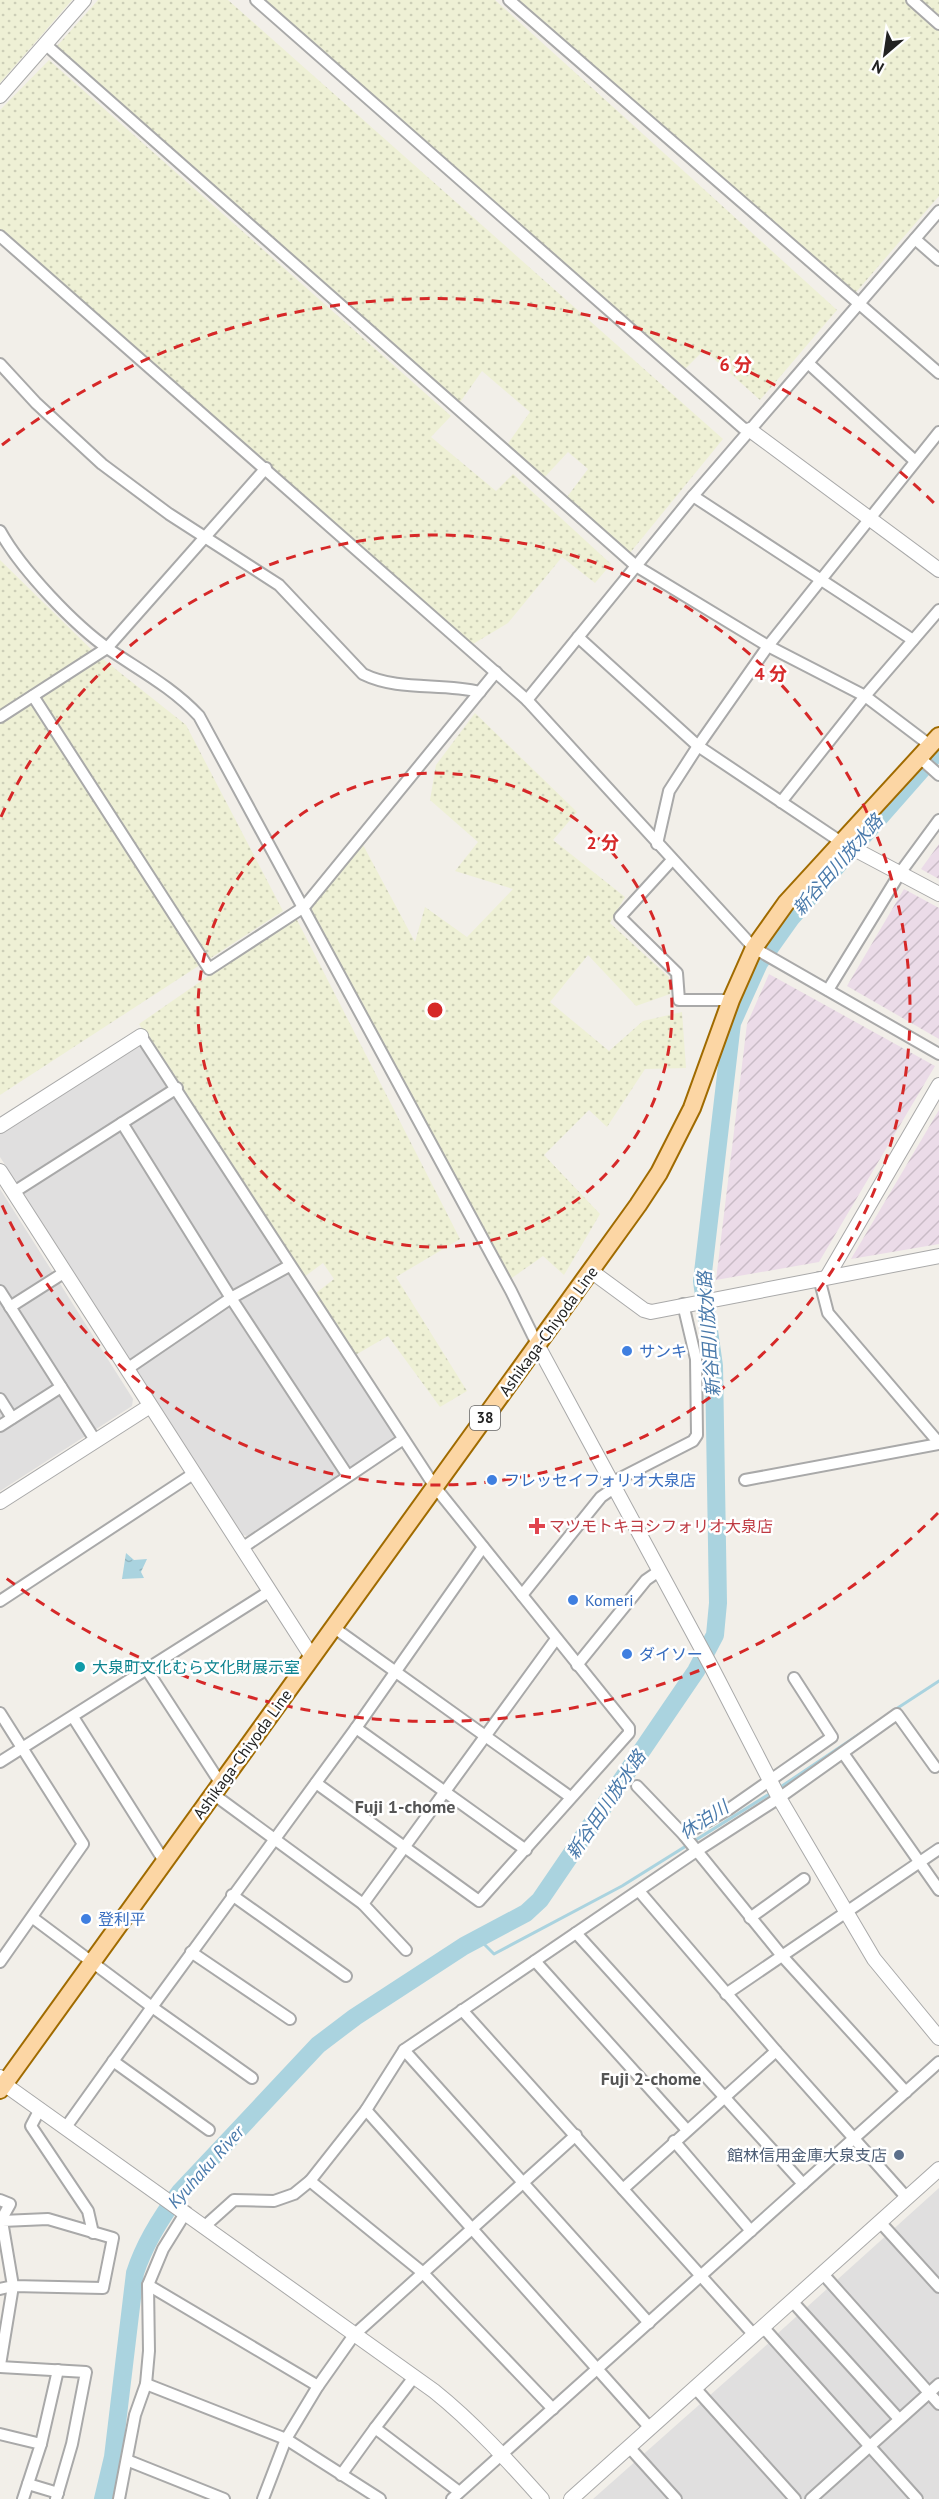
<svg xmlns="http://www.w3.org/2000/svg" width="939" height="2499" font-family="'PT Sans','Noto Sans JP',sans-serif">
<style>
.residential{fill:#e0dfdf}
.industrial{fill:url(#industrial-furrows)}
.farmland{fill:url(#farmland-dots)}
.water{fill:url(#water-ripples)}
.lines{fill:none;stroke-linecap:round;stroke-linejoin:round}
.stream{stroke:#aad3df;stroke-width:3}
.river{stroke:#aad3df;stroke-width:18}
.minor-casing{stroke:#a9a9a9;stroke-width:14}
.tertiary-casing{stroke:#a9a9a9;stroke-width:16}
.primary-casing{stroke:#a06b00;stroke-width:20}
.minor{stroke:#fff;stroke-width:10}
.tertiary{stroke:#fff;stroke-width:14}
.primary{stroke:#fcd6a4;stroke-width:16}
.ring{fill:none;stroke:#d62828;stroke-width:3;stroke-dasharray:10 8}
.shop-dot{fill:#3f7fe0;stroke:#fff;stroke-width:2}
.health-dot{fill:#e0444e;stroke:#fff;stroke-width:2}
.culture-dot{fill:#0f9aa8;stroke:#fff;stroke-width:2}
.service-dot{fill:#5c6f8a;stroke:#fff;stroke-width:2}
.labels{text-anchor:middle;stroke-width:5;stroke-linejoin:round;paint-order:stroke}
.shield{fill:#fff;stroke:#646464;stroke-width:1.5}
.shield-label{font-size:15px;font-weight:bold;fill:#222}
.street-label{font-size:16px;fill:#222;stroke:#fff}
.shop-label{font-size:16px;fill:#366cbe;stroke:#fff;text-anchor:start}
.health-label{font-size:16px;fill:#be3a42;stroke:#fff;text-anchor:start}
.culture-label{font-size:16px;fill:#0d838f;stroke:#fff;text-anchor:start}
.service-label{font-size:16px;fill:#4e5e75;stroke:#fff;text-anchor:end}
.water-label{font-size:18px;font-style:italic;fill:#4a7aab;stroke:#fff}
.neighbourhood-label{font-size:18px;font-weight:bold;fill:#555;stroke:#fff}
.centre{fill:#d62828;stroke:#fff;stroke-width:3}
.ring-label{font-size:18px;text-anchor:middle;font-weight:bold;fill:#d62828;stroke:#fff;stroke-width:5;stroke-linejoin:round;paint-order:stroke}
</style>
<defs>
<pattern id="industrial-furrows" width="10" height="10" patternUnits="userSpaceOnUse" patternTransform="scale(1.5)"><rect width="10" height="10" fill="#ebdbe8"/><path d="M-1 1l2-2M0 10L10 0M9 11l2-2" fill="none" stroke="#c9bcc7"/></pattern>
<pattern id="farmland-dots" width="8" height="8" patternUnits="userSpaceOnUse" patternTransform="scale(1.5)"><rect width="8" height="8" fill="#eef0d5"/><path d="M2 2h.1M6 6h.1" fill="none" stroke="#ccceb7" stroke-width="1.8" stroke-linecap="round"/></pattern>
<pattern id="water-ripples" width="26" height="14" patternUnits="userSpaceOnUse" patternTransform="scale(1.5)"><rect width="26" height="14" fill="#aad3df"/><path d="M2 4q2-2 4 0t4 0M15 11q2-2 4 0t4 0" fill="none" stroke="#92b5bf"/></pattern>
</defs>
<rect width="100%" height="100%" fill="#f2efe9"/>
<g class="residential">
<path d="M139,1046L144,1047L396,1437L394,1443L247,1536L243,1535L0,1157V1134Z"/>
<path d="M0,1189L133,1399L132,1406L0,1491Z"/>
<path d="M939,2188V2499H925L776,2335Z"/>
<path d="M771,2341L913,2499H593Z"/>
</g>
<g class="industrial">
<path d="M939,844V879L921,869Z"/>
<path d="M904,889L939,908V1039L847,986Z"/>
<path d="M769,974L935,1066L819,1262L716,1280L747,1024Z"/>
<path d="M939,1110V1244L851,1259Z"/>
</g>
<g class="farmland">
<path d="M0,0H72L0,83Z"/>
<path d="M98,0H228L723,439L625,559L564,501L588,469L568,452L542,480L507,445L530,412L482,371L456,408L57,46Z"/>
<path d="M260,0H495L837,310L760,400L704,350L679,375Z"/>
<path d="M517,0H939V196L851,298Z"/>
<path d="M49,60L451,416L431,437L496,491L513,474L611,564L595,583L562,557L508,623L468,647L0,231V110Z"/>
<path d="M0,560L94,652L186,725L283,911L0,1095Z"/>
<path d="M475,713L577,812L553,840L625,897L610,923L669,977L670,994L636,1006L588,955L550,1002L609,1051L643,1021L682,1012L686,1068L645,1069L607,1127L589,1110L544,1155L600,1214L564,1275L543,1256L509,1280L309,907L362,843L415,942L425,907L467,937L513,889L455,871L478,842L430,800L436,765Z"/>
<path d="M295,916L460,1239L396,1277L467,1391L440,1407L388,1336L352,1357L311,1297L334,1279L323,1263L300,1280L139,1024Z"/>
</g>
<path class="water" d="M126,1553L134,1560L147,1559L141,1572L144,1578L122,1579Z"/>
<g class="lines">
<g class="stream">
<path d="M893,1711L939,1681"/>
<path d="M779,1788L873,1725"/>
<path d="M478,1938L494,1954L622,1886L771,1793"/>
</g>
<path class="river" d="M103,2499L113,2457L135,2273C145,2242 161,2217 180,2192L318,2045L355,2017L464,1946L526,1913L540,1900L696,1671L715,1635L718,1603L714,1366L702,1281L732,1023L759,963L791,918L939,750"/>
<g class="minor-casing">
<g id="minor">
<path d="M256,0L743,428L750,430"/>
<path d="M509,0L939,373"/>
<path d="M912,0L939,24"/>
<path d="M45,44L636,566L768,646L865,696L931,746"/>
<path d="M0,236L527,700L754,948L939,1054"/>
<path d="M915,239L939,260"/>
<path d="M808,363L915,461"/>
<path d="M0,364L36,403L102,464L169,514L279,585L363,674C400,692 441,682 480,692"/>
<path d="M693,496L913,640"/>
<path d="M0,531C21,569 74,625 110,650C141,671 173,688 199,716L511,1291L538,1346"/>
<path d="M578,637L698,746L841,842"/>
<path d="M33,696L209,969L304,907L496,672"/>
<path d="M527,700L693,496L939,211"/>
<path d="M0,717L107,648L266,468"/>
<path d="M920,758L939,775"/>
<path d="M781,802L865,696L939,610"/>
<path d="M657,844L669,791L698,746L768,646L939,432"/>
<path d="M672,860L620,917L677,973L679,1000H731"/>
<path d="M828,990L900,873L939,820"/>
<path d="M141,1036L435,1487L629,1728V1733L479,1901L316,1783"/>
<path d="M122,1123L231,1298L348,1476"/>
<path d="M14,1192L177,1088"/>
<path d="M819,1278L828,1313L939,1443"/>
<path d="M0,1291L95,1440"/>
<path d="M10,1307L65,1272"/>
<path d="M127,1369L231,1298L289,1266"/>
<path d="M0,1399L12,1418"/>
<path d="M0,1426L61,1387"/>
<path d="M745,1480L939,1444"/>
<path d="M611,1483L693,1441L697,1435L696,1359L683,1304"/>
<path d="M242,1548L402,1440"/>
<path d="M522,1595L601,1497L614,1488"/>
<path d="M0,1601L193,1474"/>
<path d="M333,1627L569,1796"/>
<path d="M577,1665L646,1580L659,1571"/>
<path d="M147,1670L221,1784"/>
<path d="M0,1713L83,1844L0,1962"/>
<path d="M73,1717L164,1861"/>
<path d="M356,1728L526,1850"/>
<path d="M843,1753L939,1890"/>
<path d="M0,1762L270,1591"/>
<path d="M637,1786L684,1835L783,1957L906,2092"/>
<path d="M213,1794L363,1904L556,1639"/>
<path d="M684,1835L729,1809L832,1737L794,1678"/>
<path d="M639,1891L776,2051L907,2198"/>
<path d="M232,1895L346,1976"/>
<path d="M363,1904L406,1950"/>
<path d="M33,1918L152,2007L66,2127"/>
<path d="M750,1918L804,1879"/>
<path d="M576,1933L803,2184"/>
<path d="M191,1952L290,2019"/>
<path d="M535,1961L686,2129"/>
<path d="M726,1994L939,1849"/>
<path d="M462,2010L754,2335"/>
<path d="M404,2050L649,2323"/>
<path d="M113,2061L209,2130"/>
<path d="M252,2078L152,2007L356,1728L483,1547"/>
<path d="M40,2109L31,2126L88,2211L93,2233"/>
<path d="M366,2110L650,2428"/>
<path d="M674,2141L751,2231"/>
<path d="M623,2189L776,2051"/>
<path d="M0,2200L10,2204L0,2222"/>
<path d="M880,2222L939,2287"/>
<path d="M205,2226L234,2200L274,2201L294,2194L310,2181"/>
<path d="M823,2274L939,2404"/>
<path d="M148,2285L318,2386"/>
<path d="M0,2289L13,2286L103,2288L113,2238L48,2219L2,2221L13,2286L0,2365"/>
<path d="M792,2301L899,2419"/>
<path d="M763,2327L917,2499"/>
<path d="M0,2367L86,2372L72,2444L56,2499"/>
<path d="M146,2384L286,2439L380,2499"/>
<path d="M695,2388L795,2499"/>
<path d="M553,2409L422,2272L310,2181L366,2110L404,2050L695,1852L779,1798L897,1714L935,1767"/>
<path d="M375,2428L414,2377"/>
<path d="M0,2434L41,2444L23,2499"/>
<path d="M41,2444L58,2370"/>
<path d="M629,2447L676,2499"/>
<path d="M129,2461L224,2499"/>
<path d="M341,2475L375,2428L458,2491"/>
<path d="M28,2484L58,2493"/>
<path d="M119,2499L135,2415L146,2384L149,2351L148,2285L163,2249L186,2212"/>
<path d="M263,2499L286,2439L318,2386L354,2335L576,2135"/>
<path d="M452,2499L939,2062"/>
<path d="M811,2499L939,2384"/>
</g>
</g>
<g class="tertiary-casing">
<g id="tertiary">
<path d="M0,96L84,0"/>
<path d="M750,430L939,570"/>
<path d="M841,842L939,894"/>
<path d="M0,1126L141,1036"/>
<path d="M0,1171L312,1657"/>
<path d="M591,1271L644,1310L651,1312L939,1256"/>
<path d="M827,1277L939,1085"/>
<path d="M538,1346L712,1668L778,1796L874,1959L939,2038"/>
<path d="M0,1502L150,1406"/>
<path d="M0,2077L4,2084L434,2391C474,2423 508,2461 542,2499"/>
<path d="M571,2499L939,2169"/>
</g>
</g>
<g class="primary-casing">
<path id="primary" d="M0,2090L638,1205L659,1173L692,1108L731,1000L754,948L786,903L939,736"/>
</g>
<use href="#minor" class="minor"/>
<use href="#tertiary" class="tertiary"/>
<use href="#primary" class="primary"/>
</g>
<g class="ring">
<circle cx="435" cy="1010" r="237"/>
<path d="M1 817A475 475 0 1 1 1 1203"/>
<path d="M938 1513A712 712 0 0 1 2 1575M2 445A712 712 0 0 1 938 507"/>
</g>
<g class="shop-dot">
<circle cx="627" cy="1351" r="6"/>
<circle cx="492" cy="1480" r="6"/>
<circle cx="573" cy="1600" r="6"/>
<circle cx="627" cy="1654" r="6"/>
<circle cx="86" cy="1919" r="6"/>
</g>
<path class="health-dot" d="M534 1517h6v6h6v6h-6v6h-6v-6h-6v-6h6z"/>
<circle class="culture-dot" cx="80" cy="1667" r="6"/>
<circle class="service-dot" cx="899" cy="2155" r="6"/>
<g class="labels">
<rect class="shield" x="470" y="1406" width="30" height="24" rx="4.5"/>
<g class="shield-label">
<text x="485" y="1423">38</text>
</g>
<g class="street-label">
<text transform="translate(548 1331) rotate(-54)" y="6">Ashikaga-Chiyoda Line</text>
<text transform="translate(242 1754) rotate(-54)" y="6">Ashikaga-Chiyoda Line</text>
</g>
<g class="shop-label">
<text x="639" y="1357">サンキ</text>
<text x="504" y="1486">フレッセイフォリオ大泉店</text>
<text x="585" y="1606">Komeri</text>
<text x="639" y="1660">ダイソー</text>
<text x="98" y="1925">登利平</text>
</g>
<g class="health-label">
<text x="549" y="1532">マツモトキヨシフォリオ大泉店</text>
</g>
<g class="culture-label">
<text x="92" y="1673">大泉町文化むら文化財展示室</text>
</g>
<g class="service-label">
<text x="887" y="2161">館林信用金庫大泉支店</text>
</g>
<g class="water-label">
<text transform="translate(838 865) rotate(-49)" y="6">新谷田川放水路</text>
<text transform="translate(709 1334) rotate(-94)" y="6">新谷田川放水路</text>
<text transform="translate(606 1805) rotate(-56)" y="6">新谷田川放水路</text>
<text transform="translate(704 1820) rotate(-33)" y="6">休泊川</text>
<text transform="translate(206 2167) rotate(-48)" y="6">Kyuhaku River</text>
</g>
<g class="neighbourhood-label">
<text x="405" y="1813">Fuji 1-chome</text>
<text x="651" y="2085">Fuji 2-chome</text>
</g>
</g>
<circle cx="435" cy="1010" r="9" class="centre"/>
<g class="ring-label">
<text x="736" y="371">6 分</text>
<text x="771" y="680">4 分</text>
<text x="603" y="849">2 分</text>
</g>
<g transform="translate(885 54) rotate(209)" stroke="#ffffff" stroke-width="4.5" paint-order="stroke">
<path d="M0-4.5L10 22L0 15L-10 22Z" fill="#222222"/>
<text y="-9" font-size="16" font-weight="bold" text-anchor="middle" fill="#222222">N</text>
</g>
</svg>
